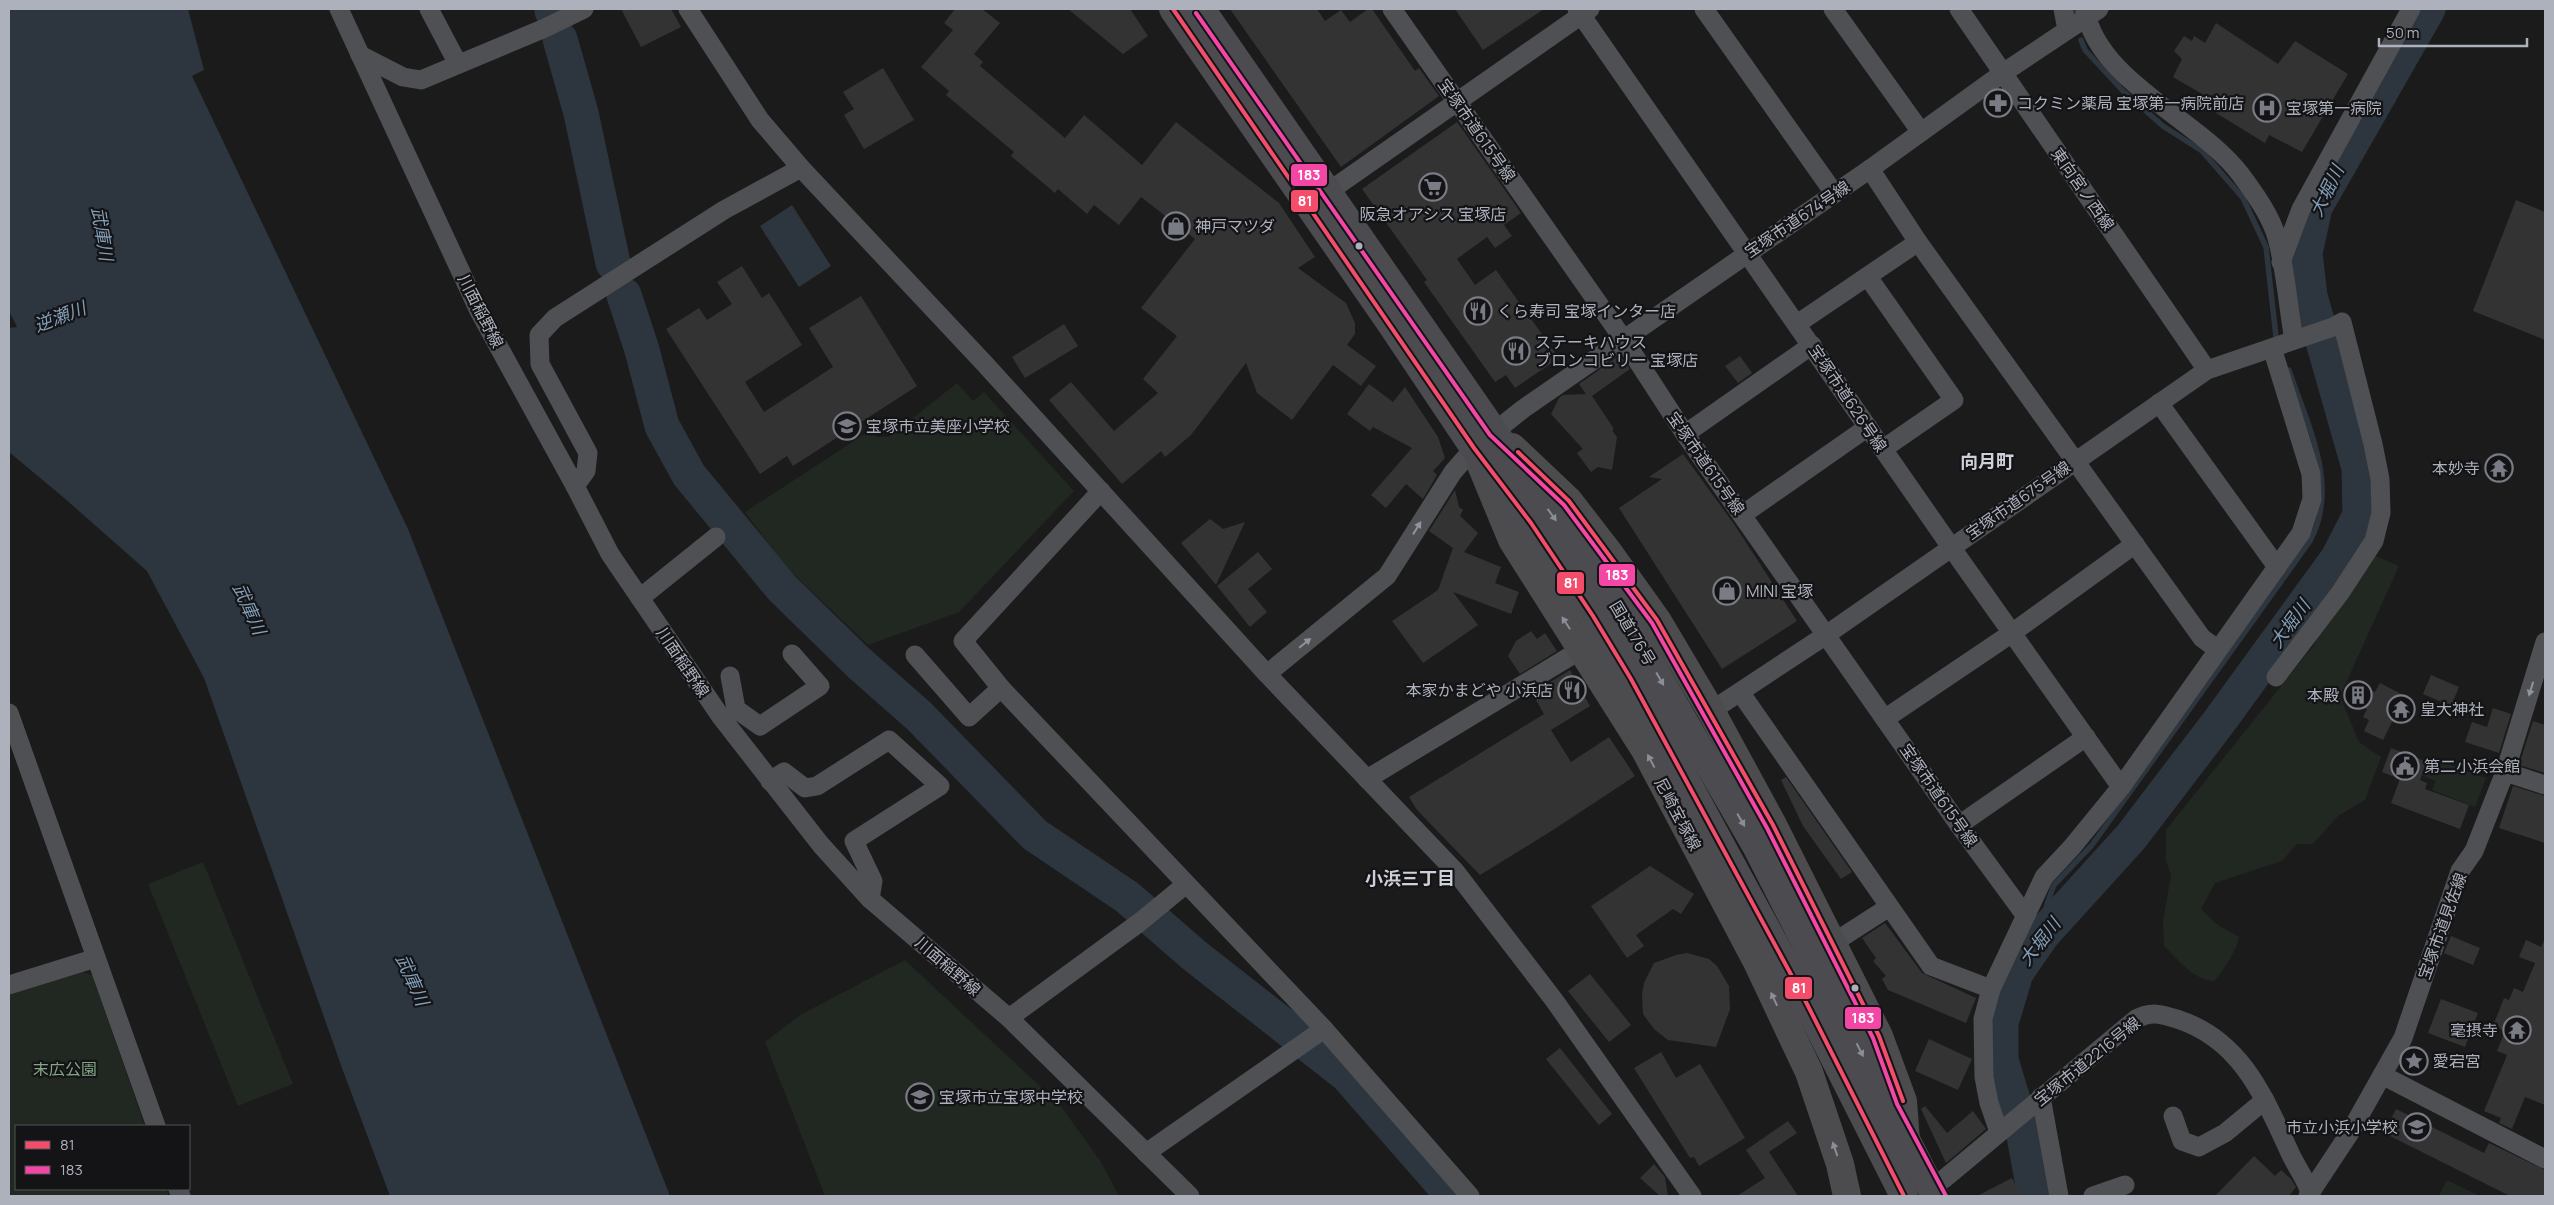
<svg xmlns="http://www.w3.org/2000/svg" width="2554" height="1205" font-family="Manrope,'Noto Sans JP',sans-serif">
<style>
.green{fill:#202821}
.water{fill:#2d363e}
.lines{fill:none;stroke-linecap:round;stroke-linejoin:round}
.stream{stroke:#2d363e;stroke-width:5.5}
.river{stroke:#2d363e;stroke-width:35}
.building{fill:#333}
.street{stroke:#4e5054;stroke-width:19}
.primary{stroke:#4c4c4f;stroke-width:28}
.highway{stroke:#4c4c50;stroke-width:28}
.bus-1-casing{stroke:#141417;stroke-width:8}
.bus-2-casing{stroke:#141417;stroke-width:8}
.bus-1{stroke:#f44d6c;stroke-width:4}
.bus-2{stroke:#f346a5;stroke-width:4}
.oneway{fill:#8a8e96}
.oneway2{fill:#90949d}
.bus-dot{fill:#acb1bc;stroke:#141417;stroke-width:2}
.labels{text-anchor:middle;stroke-width:4.5;stroke-linejoin:round;paint-order:stroke}
.poi-label{font-size:16px;fill:#acb1bc;stroke:#141417;text-anchor:start}
.street-label{font-size:16px;fill:#acb1bc;stroke:#141417}
.park-label{font-size:16px;fill:#82a785;stroke:#141417}
.water-label{font-size:18px;font-style:italic;fill:#829eb7;stroke:#141417}
.neighbourhood-label{font-size:18px;font-weight:bold;fill:#cdd0d8;stroke:#141417}
.line-badge{stroke:#141417;stroke-width:2}
.badge-label{font-size:14px;text-anchor:middle;font-weight:bold;fill:#fff}
</style>
<rect width="100%" height="100%" fill="#1b1b1b"/>
<g class="green">
<path d="M957,383L973,401L984,392L1074,491L959,612L868,645L785,566L745,512L869,431L877,437H889Z"/>
<path d="M2355,547L2399,566L2340,696L2359,742L2381,757L2365,800L2338,816L2313,844H2297L2282,861L2215,883L2201,909L2218,925L2239,937C2236,952 2224,970 2214,981C2193,980 2178,959 2164,946L2163,921L2171,875L2166,861V830L2314,645Z"/>
<path d="M2430,757L2486,778L2475,807L2432,790L2436,781L2423,776Z"/>
<path d="M203,862L293,1084L238,1106L148,884Z"/>
<path d="M905,960L1060,1105L1101,1162L1119,1196H825L765,1042L800,1015Z"/>
<path d="M79,971L92,975L145,1126H16V1189H166L169,1196H9V995Z"/>
<path d="M2447,1180L2480,1196H2439Z"/>
</g>
<g class="water">
<path d="M9,9H188L204,70L192,76L408,529L670,1196H390L342,1068L204,678L147,571L63,497L9,452V328L17,327L9,311Z"/>
<path d="M792,205L831,266L799,287L760,226Z"/>
</g>
<g class="lines">
<g class="stream">
<path d="M2073,9L2075,14"/>
<path d="M2081,40L2085,50L2123,91L2163,126L2202,151L2243,198L2266,247L2276,337"/>
<path d="M2042,935L2047,904L2054,885L2092,845L2310,541C2340,485 2307,425 2289,370"/>
</g>
<g class="river">
<path d="M552,11V9"/>
<path d="M560,39L581,113L613,263"/>
<path d="M624,295L642,350L662,426L689,475L782,588L860,664L919,716L1035,835L1127,897L1195,956L1347,1075L1453,1196"/>
<path d="M2035,1196L2024,1136L2001,1060V1023L2016,973L2042,935L2131,837L2221,719L2338,558L2360,515L2359,468L2310,296L2305,253L2315,207L2428,9"/>
</g>
</g>
<g class="building">
<path d="M621,9H671L681,27L641,47Z"/>
<path d="M955,9H982L1000,23L974,54L983,62L980,66L1065,138L1084,115L1142,165L1176,122L1279,203L1315,257L1298,268L1346,303L1355,323V334L1347,345L1376,366L1361,386L1333,365L1292,420L1257,393L1246,363L1191,435L1165,457L1161,451L1122,484L1049,400L1071,382L1114,431L1158,393L1143,379L1177,336L1141,308L1195,239L1141,197L1119,225L1094,205L1087,214L1058,189L1055,193L1011,156L1014,152L946,95L949,91L921,67L953,30L944,23Z"/>
<path d="M1068,9H1130L1148,36L1123,54Z"/>
<path d="M1230,9H1317L1325,21L1341,10L1350,22L1368,9H1372L1415,71L1419,68L1439,96L1341,167Z"/>
<path d="M1455,9H1544L1483,50Z"/>
<path d="M2216,23L2278,64L2295,41L2348,74L2302,152L2269,135L2265,143L2216,113L2221,105L2173,77L2182,59L2174,51L2184,36L2192,41L2194,36L2205,43Z"/>
<path d="M883,68L914,120L864,149L844,115L854,109L843,92Z"/>
<path d="M1457,122L1521,213L1504,225L1512,236L1495,248L1487,237L1457,259L1475,285L1496,270L1559,358L1515,388L1506,375L1495,382L1424,282L1427,280L1362,189Z"/>
<path d="M2516,200L2545,212V340L2473,311Z"/>
<path d="M742,266L762,298L769,293L802,345L745,382L764,412L833,367L809,328L861,296L917,386L793,466L787,456L760,474L666,329L699,308L707,320L732,304L717,282Z"/>
<path d="M1064,324L1078,346L1025,378L1012,357Z"/>
<path d="M1620,355L1630,369L1592,396L1614,429L1612,430L1617,437L1612,470L1598,467L1591,472L1577,453L1583,449L1551,414L1559,398L1563,395L1586,394L1579,384Z"/>
<path d="M1740,356L1752,373L1738,383L1725,366Z"/>
<path d="M1369,384L1393,402L1405,387L1438,437L1445,458L1433,471L1437,475L1423,499L1406,484L1386,508L1371,495L1412,448L1373,427L1370,431L1347,414Z"/>
<path d="M1683,454L1734,524L1797,621L1722,669L1619,508L1662,479L1649,477Z"/>
<path d="M1455,490L1459,507L1463,510L1460,516L1478,533L1464,552L1501,567L1495,583L1519,592L1511,614L1453,592L1478,625L1423,663L1392,621L1438,590L1453,548L1429,531Z"/>
<path d="M1210,519L1223,529L1245,522L1216,585L1181,543Z"/>
<path d="M1258,552L1272,569L1248,589L1267,612L1250,627L1217,586Z"/>
<path d="M1531,631L1537,639L1545,633L1557,651L1520,674L1508,656L1516,641Z"/>
<path d="M1570,670L1590,706L1551,730L1571,762L1609,737L1635,776L1553,830L1480,875L1417,810L1409,797L1544,714L1532,693Z"/>
<path d="M2431,675L2459,687L2451,706L2423,694Z"/>
<path d="M2355,682L2375,692L2380,683L2405,696L2383,740L2364,731L2369,720L2363,717L2367,709L2347,698Z"/>
<path d="M2493,708L2511,714L2499,753L2465,742L2472,722L2487,727Z"/>
<path d="M2533,721L2545,725V773L2519,765Z"/>
<path d="M2391,748L2427,762L2420,780L2427,783L2425,789L2469,805L2460,829L2391,803L2400,779L2382,772Z"/>
<path d="M1786,777L1852,872L1841,879L1803,826L1781,780Z"/>
<path d="M2513,786L2545,796V843L2499,828Z"/>
<path d="M1650,866L1694,894L1681,914L1673,909L1636,935L1644,946L1627,958L1591,906Z"/>
<path d="M1885,923L1922,973L1976,998L1966,1023L1888,990L1882,979L1886,976L1873,961L1876,958L1862,938Z"/>
<path d="M2451,936L2480,948L2473,965L2444,953Z"/>
<path d="M2545,939V1105L2525,1097L2512,1129L2499,1123L2501,1118L2484,1111L2507,1055L2497,1051L2505,1031L2493,1026L2504,998L2509,1000L2514,988L2523,992L2535,963L2519,957L2526,940L2541,947Z"/>
<path d="M1687,953L1709,959L1717,966L1729,986L1730,1009L1716,1047L1668,1040L1654,1029L1643,1014L1642,994L1644,983L1654,963L1676,955Z"/>
<path d="M1590,974L1631,1025L1609,1042L1568,991Z"/>
<path d="M2441,999L2478,1013L2465,1047L2428,1033Z"/>
<path d="M1929,1039L1972,1059L1958,1090L1915,1071Z"/>
<path d="M1560,1048L1612,1114L1599,1125L1546,1059Z"/>
<path d="M1661,1052L1676,1078L1700,1064L1745,1138L1699,1166L1694,1157L1690,1158L1634,1068Z"/>
<path d="M1925,1106L1947,1133L1973,1111L1986,1129L1946,1163L1921,1109Z"/>
<path d="M2396,1109L2484,1153L2489,1143L2545,1170V1196H2510L2384,1133Z"/>
<path d="M1788,1121L1797,1133L1769,1152L1798,1196H1737L1765,1178L1746,1150Z"/>
<path d="M2254,1156L2275,1176L2281,1170L2291,1179L2296,1187L2289,1196H2215Z"/>
<path d="M1654,1164L1665,1177L1668,1196H1660L1640,1178Z"/>
<path d="M2012,1178L2021,1196H1977Z"/>
</g>
<g class="lines">
<g class="street">
<path d="M339,9L479,311L575,486L610,554L721,717L821,845L870,899L1009,1018L1190,1196"/>
<path d="M429,9L458,64"/>
<path d="M688,9L760,120L801,168L984,363L1267,674L1455,871L1554,1000L1692,1196"/>
<path d="M1392,9L1624,340L1685,434L1959,825L2025,915"/>
<path d="M1577,9L1951,547L2121,787"/>
<path d="M1704,9L1834,193"/>
<path d="M1833,9L1921,132"/>
<path d="M1959,9L2207,370"/>
<path d="M2063,9L2067,30"/>
<path d="M2085,9C2097,81 2200,120 2241,175C2255,194 2271,216 2277,238C2286,271 2288,307 2294,340"/>
<path d="M360,55L403,77L421,80L545,28L584,9"/>
<path d="M1870,169L1918,242L2202,638L2217,649"/>
<path d="M1328,192L1590,9"/>
<path d="M2281,262L2301,209L2411,9"/>
<path d="M1868,277L1954,400L1883,449"/>
<path d="M1797,324L1918,242"/>
<path d="M2159,403L2277,567"/>
<path d="M1685,434L1812,345"/>
<path d="M575,486L586,471L588,453L540,364L539,335L555,318L724,210L801,168"/>
<path d="M1101,491L963,641L1001,688L1324,1029L1146,1153"/>
<path d="M1742,515L1868,427"/>
<path d="M640,598L716,537"/>
<path d="M915,655L969,717L1001,688"/>
<path d="M1267,674L1387,576L1453,472L1474,448L1523,409L1870,169L2003,73L2099,9"/>
<path d="M730,676L736,709L760,726L820,686L792,654"/>
<path d="M1740,692L1931,966L1991,989"/>
<path d="M1711,711L1826,635L2207,370L2333,327L2342,322L2373,444L2380,479L2381,513L2374,541L2340,593L2276,677"/>
<path d="M9,713L156,1126"/>
<path d="M1886,718L2012,633L2135,544"/>
<path d="M2505,772L2545,785"/>
<path d="M1367,779L1582,649"/>
<path d="M770,781L784,772L805,788L817,786L889,740L940,786L854,841L873,881L870,899"/>
<path d="M1959,825L2086,737"/>
<path d="M1833,943L1889,907"/>
<path d="M9,985L96,958"/>
<path d="M1009,1018L1140,922L1185,885"/>
<path d="M1324,1029L1470,1196"/>
<path d="M2382,1075L2545,1159"/>
<path d="M2041,1097L2059,1196"/>
<path d="M2173,1116L2182,1141L2199,1147L2225,1133L2265,1100"/>
<path d="M1999,1132L1989,1103L1984,1077L1983,1019L1991,989L2044,877L2072,847L2121,787L2301,533L2312,499L2311,474L2272,348"/>
<path d="M1944,1179L2136,1019C2151,1011 2161,1014 2177,1019C2242,1040 2264,1097 2291,1155C2297,1168 2308,1182 2311,1196"/>
<path d="M178,1189L181,1196"/>
<path d="M2093,1196L2125,1185"/>
<path d="M2308,1196L2349,1134L2403,1038L2460,871L2474,851L2505,772L2545,642"/>
</g>
<g class="primary">
<path d="M1512,447L1569,501L1610,554L1657,620L1711,711L1773,825L1879,1036L1903,1101L1906,1141"/>
<path d="M1481,465L1512,540L1645,750L1757,962L1809,1072L1840,1164L1847,1196"/>
</g>
<g class="highway">
<path d="M1173,9L1391,324L1474,448L1531,523L1593,616L1631,679L1807,1004L1904,1196"/>
<path d="M1201,9L1549,511L1615,602L1756,846L1935,1196"/>
</g>
<g class="bus-1-casing">
<g id="bus-1">
<path d="M1173,9L1474,448L1531,523L1593,616L1631,679L1807,1004L1904,1196"/>
<path d="M1518,452L1569,501L1657,620L1773,825L1879,1036L1903,1101"/>
</g>
</g>
<g class="bus-2-casing">
<path id="bus-2" d="M1196,13L1490,435L1564,505L1652,623L1767,828L1873,1038L1897,1104L1946,1196"/>
</g>
<use href="#bus-1" class="bus-1"/>
<use href="#bus-2" class="bus-2"/>
</g>
<defs><path id="oneway-solid" d="M-6-.8H1V-3.2L6.5 0L1 3.2V.8H-6Z" transform="scale(1.25)"/></defs>
<g class="oneway">
<use href="#oneway-solid" transform="translate(1552 515) rotate(54)"/>
<use href="#oneway-solid" transform="translate(1566 623) rotate(-123)"/>
<use href="#oneway-solid" transform="translate(1660 679) rotate(60)"/>
<use href="#oneway-solid" transform="translate(1651 761) rotate(-118)"/>
<use href="#oneway-solid" transform="translate(1741 820) rotate(60)"/>
<use href="#oneway-solid" transform="translate(1774 999) rotate(-115)"/>
<use href="#oneway-solid" transform="translate(1860 1050) rotate(63)"/>
<use href="#oneway-solid" transform="translate(1835 1149) rotate(-109)"/>
</g>
<g class="oneway2">
<use href="#oneway-solid" transform="translate(1417 528) rotate(-58)"/>
<use href="#oneway-solid" transform="translate(1305 643) rotate(-39)"/>
<use href="#oneway-solid" transform="translate(2531 689) rotate(107)"/>
</g>
<defs>
<g id="pharmacy-ring" transform="scale(1.4375)"><circle r="9.5" fill="#141417" stroke="#797c84" stroke-width="1.5"/><path d="M-2-6h4v4h4v4h-4v4h-4v-4h-4v-4h4Z" fill="#797c84"/></g>
<g id="hospital-ring" transform="scale(1.4375)"><circle r="9.5" fill="#141417" stroke="#797c84" stroke-width="1.5"/><path d="M-5-5h3v3.5h4V-5h3V5h-3V1.5h-4V5h-3Z" fill="#797c84"/></g>
<g id="supermarket-ring" transform="scale(1.4375)"><circle r="9.5" fill="#141417" stroke="#797c84" stroke-width="1.5"/><path d="M-6-5.5h2.5l.6 2H6L4.5 2H-2.5L-4.4-4H-6ZM-1.5 3.2a1.3 1.3 0 1 0 .1 0ZM3 3.2a1.3 1.3 0 1 0 .1 0Z" fill="#797c84"/></g>
<g id="shop-ring" transform="scale(1.4375)"><circle r="9.5" fill="#141417" stroke="#797c84" stroke-width="1.5"/><path d="M-5-2.5h2.3a2.7 3.5 0 0 1 5.4 0H5L5.5 6h-11ZM-1.5-2.5h3a1.5 2.3 0 0 0-3 0Z" fill="#797c84"/></g>
<g id="restaurant-ring" transform="scale(1.4375)"><circle r="9.5" fill="#141417" stroke="#797c84" stroke-width="1.5"/><path d="M-5-6h1v4h1v-4h1v4h1v-4h1v5L-1.5 .5V6h-2V.5L-5-1ZM5-6V6H3V1.5H1.5Q1.5-4 5-6Z" fill="#797c84"/></g>
<g id="school-ring" transform="scale(1.4375)"><circle r="9.5" fill="#141417" stroke="#797c84" stroke-width="1.5"/><path d="M0-5L7-2L0 1L-7-2ZM-4 1L0 2.5L4 1V4Q0 6-4 4Z" fill="#797c84"/></g>
<g id="temple-ring" transform="scale(1.4375)"><circle r="9.5" fill="#141417" stroke="#797c84" stroke-width="1.5"/><path d="M0-6L5-2H3V0L6.5 2.5H4V6H1.5V3h-3V6H-4V2.5H-6.5L-3 0V-2H-5Z" fill="#797c84"/></g>
<g id="building-ring" transform="scale(1.4375)"><circle r="9.5" fill="#141417" stroke="#797c84" stroke-width="1.5"/><path d="M-4-6H4V6H1V3H-1V6H-4ZM-2.5-4.3h1.7v1.8h-1.7ZM.8-4.3h1.7v1.8H.8ZM-2.5-1h1.7V.8h-1.7ZM.8-1h1.7V.8H.8Z" fill="#797c84"/></g>
<g id="civic-ring" transform="scale(1.4375)"><circle r="9.5" fill="#141417" stroke="#797c84" stroke-width="1.5"/><path d="M-.6-6.5H3V-4.5H.6V-3L4-1V1h2V6H-6V1h2V-1L-.6-3ZM-1.2 2.5V6h2.4V2.5Z" fill="#797c84"/></g>
<g id="sight-ring" transform="scale(1.4375)"><circle r="9.5" fill="#141417" stroke="#797c84" stroke-width="1.5"/><path d="M0-6L1.8-2.2L6-1.7L2.9 1.2L3.7 5.4L0 3.3L-3.7 5.4L-2.9 1.2L-6-1.7L-1.8-2.2Z" fill="#797c84"/></g>
</defs>
<g fill-rule="evenodd">
<use href="#pharmacy-ring" x="1998" y="103"/>
<use href="#hospital-ring" x="2267" y="108"/>
<use href="#supermarket-ring" x="1433" y="187"/>
<use href="#shop-ring" x="1176" y="226"/>
<use href="#restaurant-ring" x="1478" y="311"/>
<use href="#restaurant-ring" x="1516" y="351"/>
<use href="#school-ring" x="847" y="426"/>
<use href="#temple-ring" x="2499" y="468"/>
<use href="#shop-ring" x="1727" y="591"/>
<use href="#restaurant-ring" x="1572" y="690"/>
<use href="#building-ring" x="2358" y="695"/>
<use href="#temple-ring" x="2401" y="709"/>
<use href="#civic-ring" x="2405" y="766"/>
<use href="#temple-ring" x="2517" y="1030"/>
<use href="#sight-ring" x="2414" y="1061"/>
<use href="#school-ring" x="920" y="1097"/>
<use href="#school-ring" x="2417" y="1127"/>
</g>
<g class="bus-dot">
<circle cx="1359" cy="246" r="4.5"/>
<circle cx="1855" cy="988" r="4.5"/>
</g>
<g class="labels">
<g class="poi-label">
<text x="2017" y="109">コクミン薬局 宝塚第一病院前店</text>
<text x="2286" y="114">宝塚第一病院</text>
<text x="1433" y="220" text-anchor="middle">阪急オアシス 宝塚店</text>
<text x="1195" y="232">神戸マツダ</text>
<text x="1497" y="317">くら寿司 宝塚インター店</text>
<text x="1535" y="348">ステーキハウス<tspan x="1535" dy="18">ブロンコビリー 宝塚店</tspan></text>
<text x="866" y="432">宝塚市立美座小学校</text>
<text x="2480" y="474" text-anchor="end">本妙寺</text>
<text x="1746" y="597">MINI 宝塚</text>
<text x="1553" y="696" text-anchor="end">本家かまどや 小浜店</text>
<text x="2339" y="701" text-anchor="end">本殿</text>
<text x="2420" y="715">皇大神社</text>
<text x="2424" y="772">第二小浜会館</text>
<text x="2498" y="1036" text-anchor="end">毫摂寺</text>
<text x="2433" y="1067">愛宕宮</text>
<text x="939" y="1103">宝塚市立宝塚中学校</text>
<text x="2398" y="1133" text-anchor="end">市立小浜小学校</text>
</g>
<g class="street-label">
<text transform="translate(1477 130) rotate(55)" y="6">宝塚市道615号線</text>
<text transform="translate(2083 189) rotate(55)" y="6">東向宮ノ西線</text>
<text transform="translate(1797 219) rotate(-34)" y="6">宝塚市道674号線</text>
<text transform="translate(481 311) rotate(63)" y="6">川面稲野線</text>
<text transform="translate(1848 398) rotate(56)" y="6">宝塚市道626号線</text>
<text transform="translate(1706 463) rotate(55)" y="6">宝塚市道615号線</text>
<text transform="translate(2018 500) rotate(-35)" y="6">宝塚市道675号線</text>
<text transform="translate(1633 633) rotate(59)" y="6">国道176号</text>
<text transform="translate(683 662) rotate(56)" y="6">川面稲野線</text>
<text transform="translate(1939 795) rotate(55)" y="6">宝塚市道615号線</text>
<text transform="translate(1678 814) rotate(62)" y="6">尼崎宝塚線</text>
<text transform="translate(2442 926) rotate(-70)" y="6">宝塚市道見佐線</text>
<text transform="translate(948 966) rotate(41)" y="6">川面稲野線</text>
<text transform="translate(2087 1061) rotate(-39)" y="6">宝塚市道2216号線</text>
</g>
<g class="park-label">
<text x="65" y="1075">末広公園</text>
</g>
<g class="water-label">
<text transform="translate(2327 191) rotate(-64)" y="6">大堀川</text>
<text transform="translate(102 234) rotate(81)" y="6">武庫川</text>
<text transform="translate(60 317) rotate(-21)" y="6">逆瀬川</text>
<text transform="translate(249 609) rotate(66)" y="6">武庫川</text>
<text transform="translate(2290 624) rotate(-54)" y="6">大堀川</text>
<text transform="translate(2040 942) rotate(-52)" y="6">大堀川</text>
<text transform="translate(412 980) rotate(66)" y="6">武庫川</text>
</g>
<g class="neighbourhood-label">
<text x="1987" y="468">向月町</text>
<text x="1410" y="885">小浜三丁目</text>
</g>
</g>
<g class="line-badge">
<rect x="1290" y="163" width="38" height="24" rx="5" fill="#f346a5"/>
<rect x="1290" y="189" width="29" height="24" rx="5" fill="#f44d6c"/>
<rect x="1598" y="563" width="38" height="24" rx="5" fill="#f346a5"/>
<rect x="1556" y="571" width="29" height="24" rx="5" fill="#f44d6c"/>
<rect x="1784" y="976" width="29" height="24" rx="5" fill="#f44d6c"/>
<rect x="1844" y="1006" width="38" height="24" rx="5" fill="#f346a5"/>
</g>
<g class="badge-label">
<text x="1309" y="180">183</text>
<text x="1305" y="206">81</text>
<text x="1617" y="580">183</text>
<text x="1571" y="588">81</text>
<text x="1799" y="993">81</text>
<text x="1863" y="1023">183</text>
</g>
<rect width="2554" height="1205" fill="none" stroke="#acb1bc" stroke-width="20"/>
<rect x="15" y="1125" width="175" height="65" fill="#141417" stroke="#515359"/>
<rect x="25" y="1141" width="25" height="8" fill="#f44d6c" stroke="#515359"/>
<text x="60" y="1150" font-size="15" fill="#acb1bc">81</text>
<rect x="25" y="1166" width="25" height="8" fill="#f346a5" stroke="#515359"/>
<text x="60" y="1175" font-size="15" fill="#acb1bc">183</text>
<path d="M2379 38v8h148v-8" fill="none" stroke="#acb1bc" stroke-width="2.5"/>
<text x="2386" y="38" font-size="15" fill="#acb1bc" stroke="#141417" stroke-width="4" paint-order="stroke">50 m</text>
</svg>
